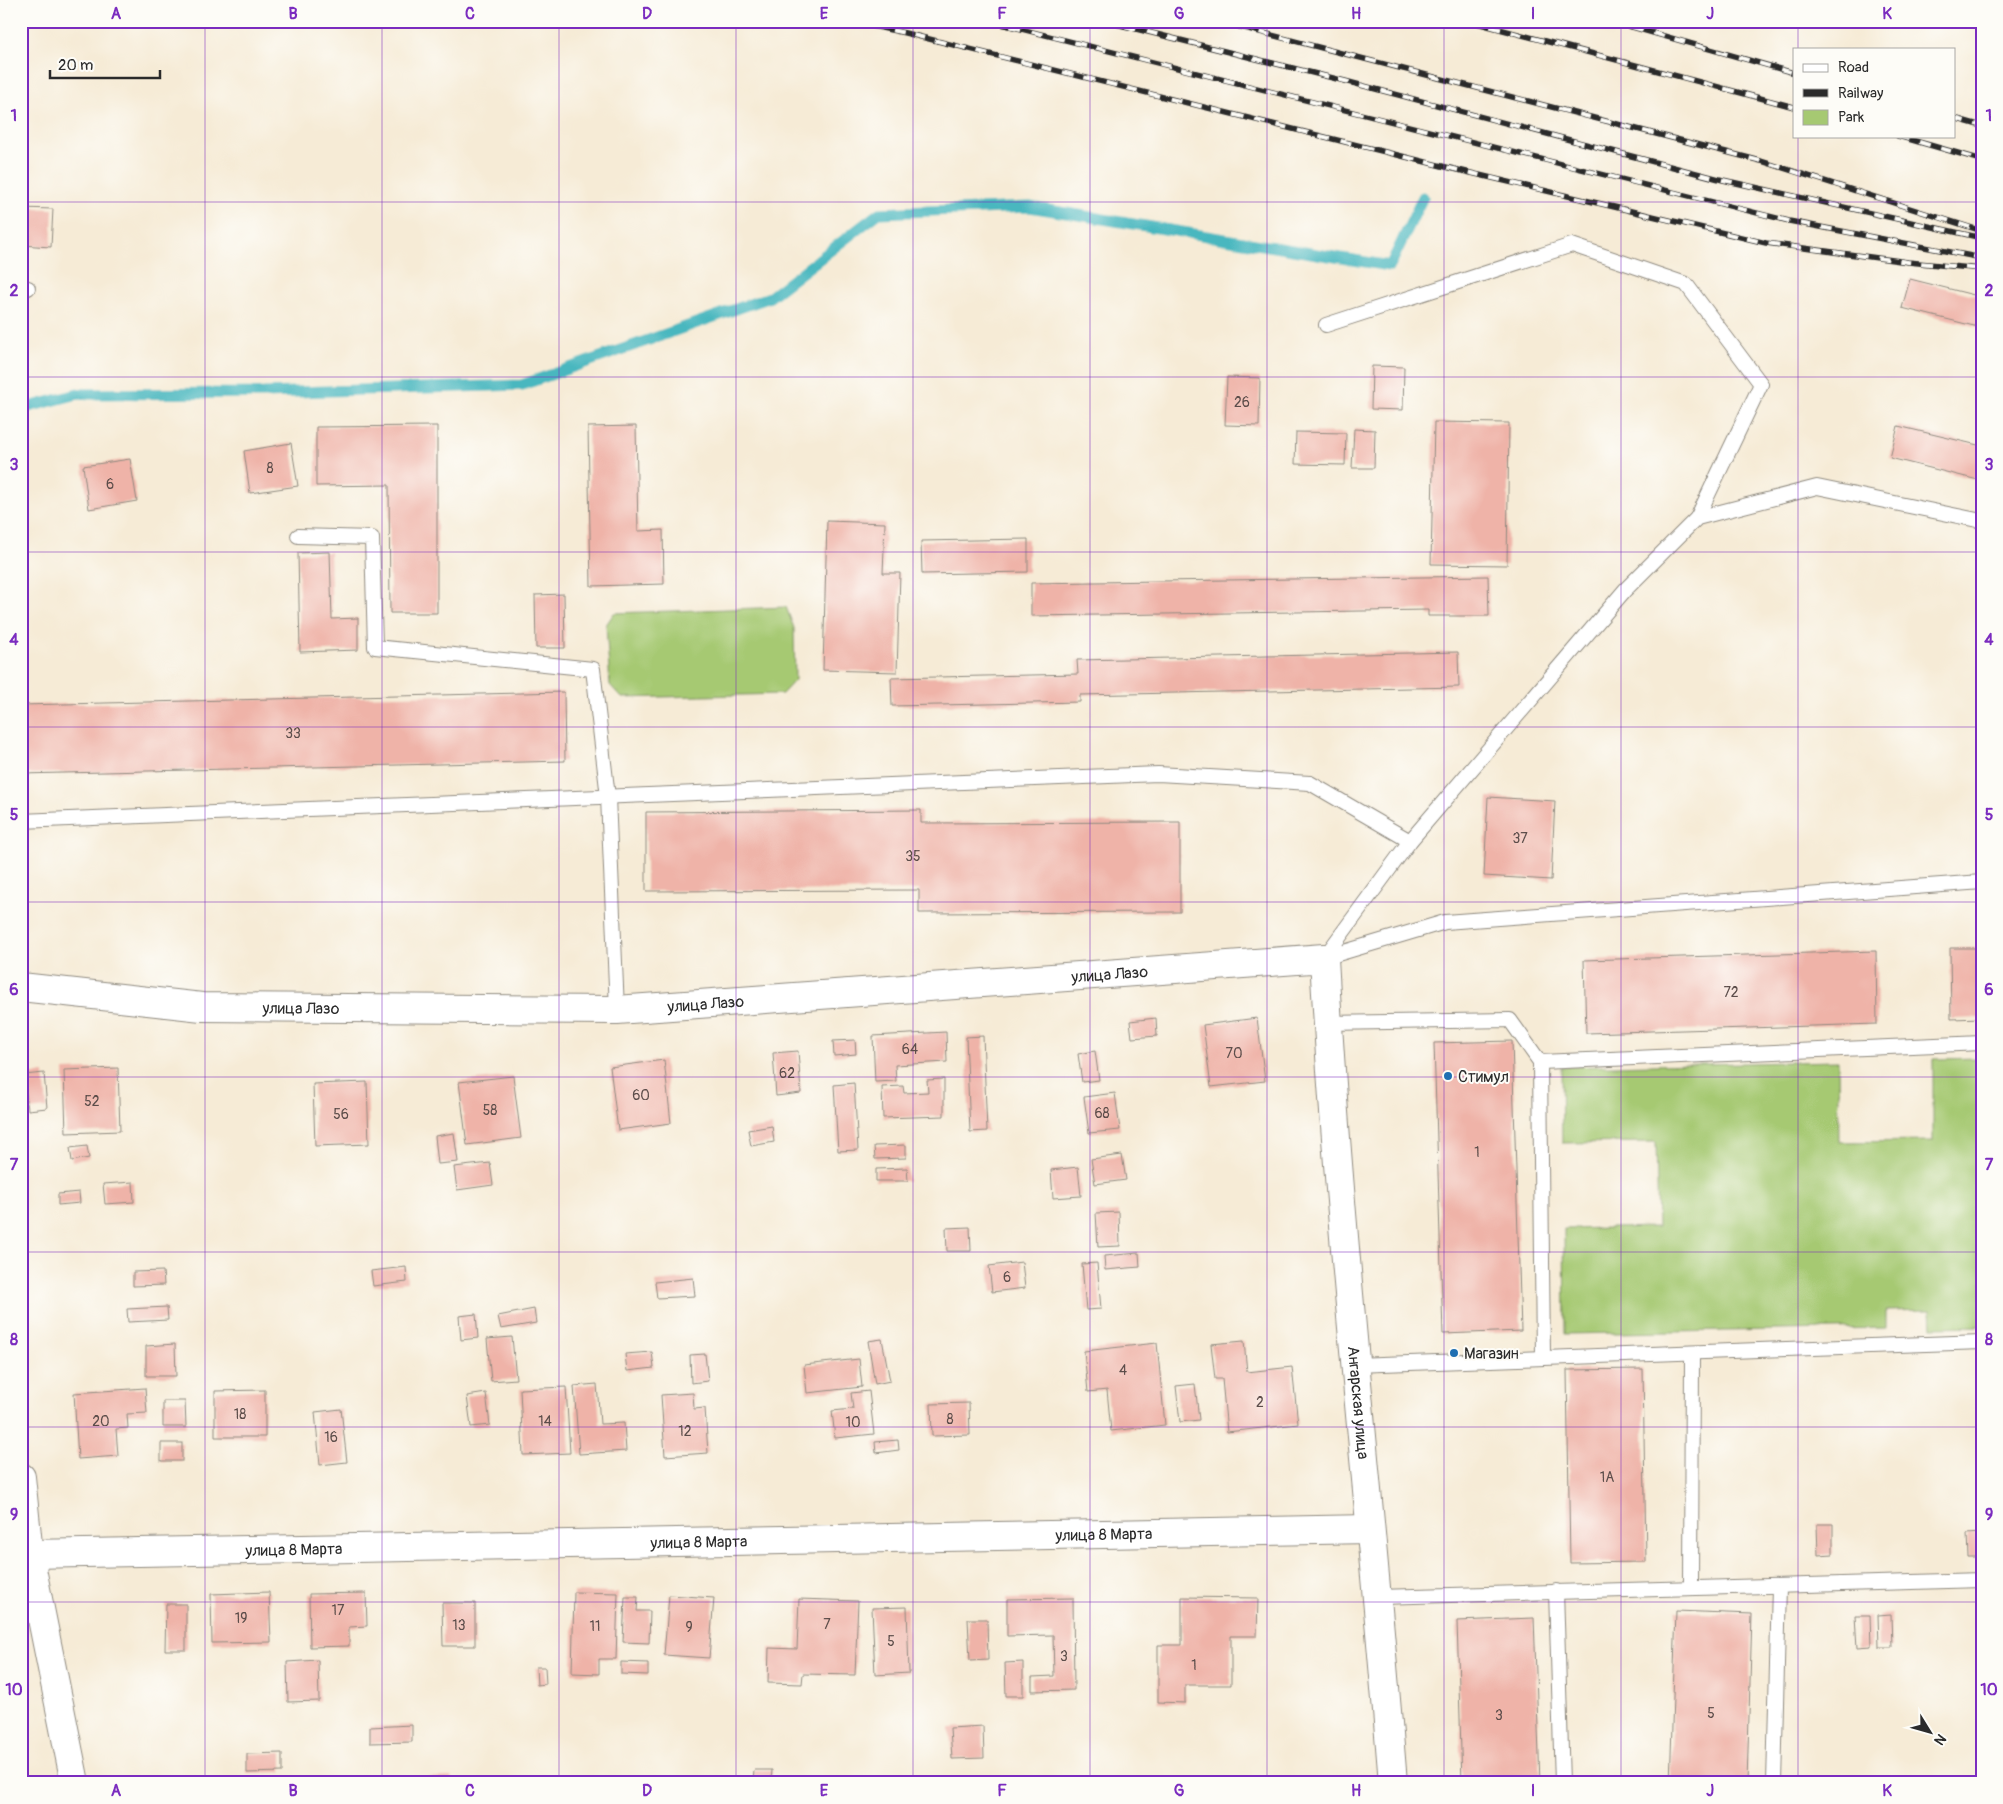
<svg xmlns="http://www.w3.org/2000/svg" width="2003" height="1804" font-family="Pangolin,sans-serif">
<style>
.green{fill:#a6c972;stroke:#687a4e}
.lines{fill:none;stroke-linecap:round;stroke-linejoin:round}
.stream{stroke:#48b7bf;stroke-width:11}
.building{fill:#efb3a8}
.lane-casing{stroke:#908b80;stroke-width:16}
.street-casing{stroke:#908b80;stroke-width:30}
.secondary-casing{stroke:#908b80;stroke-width:30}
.lane{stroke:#fff;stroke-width:14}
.street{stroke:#fff;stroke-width:28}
.secondary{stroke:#fff;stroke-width:28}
.rail-casing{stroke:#2b2b2b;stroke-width:5.5}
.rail{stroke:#fdfcf7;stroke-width:4;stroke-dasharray:11;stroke-linecap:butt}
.grid{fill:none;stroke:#7b2cbf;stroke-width:1;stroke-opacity:0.55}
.poi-dot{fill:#1f6fb2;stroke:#fdfcf7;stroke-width:2}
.labels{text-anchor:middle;stroke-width:4;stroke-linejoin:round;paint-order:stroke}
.number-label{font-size:14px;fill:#5c4d4a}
.street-label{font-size:16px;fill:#2b2b2b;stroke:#fdfcf7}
.poi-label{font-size:16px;fill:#2b2b2b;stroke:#fdfcf7;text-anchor:start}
.neatline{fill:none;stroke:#7b2cbf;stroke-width:2}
.grid-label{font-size:16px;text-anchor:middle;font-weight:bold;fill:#7b2cbf}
</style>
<rect width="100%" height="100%" fill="#fdfcf7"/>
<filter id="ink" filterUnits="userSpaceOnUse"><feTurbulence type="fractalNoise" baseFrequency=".02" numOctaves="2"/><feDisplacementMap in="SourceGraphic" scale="10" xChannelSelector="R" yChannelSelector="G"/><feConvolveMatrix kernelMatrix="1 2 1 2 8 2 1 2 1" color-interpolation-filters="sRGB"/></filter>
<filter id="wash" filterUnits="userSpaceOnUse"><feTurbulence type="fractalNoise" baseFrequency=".0096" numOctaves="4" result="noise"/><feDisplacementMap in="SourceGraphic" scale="20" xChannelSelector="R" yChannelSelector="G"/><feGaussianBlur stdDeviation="1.12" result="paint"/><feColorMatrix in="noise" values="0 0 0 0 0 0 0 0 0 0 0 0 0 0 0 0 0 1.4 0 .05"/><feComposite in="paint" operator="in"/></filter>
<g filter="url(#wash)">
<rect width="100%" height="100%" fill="#f6ebd6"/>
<g class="green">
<path d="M786,607L794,628L795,680L782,694L622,698L610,685L606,625L614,613Z"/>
<path d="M1982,1058V1326L1932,1327L1931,1310L1886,1311V1328L1565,1334L1564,1229L1658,1227L1656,1142L1562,1143L1561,1067L1838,1061L1839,1142L1933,1141V1059Z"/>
</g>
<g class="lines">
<path class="stream" d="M21,409L78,394L264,393L522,385L770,297L879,213L1030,207L1390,266L1423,197"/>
</g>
<g id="blocks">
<g class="building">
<path d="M21,208L53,209L51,247L21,245Z"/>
<path d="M1910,279L1982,297V328L1902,308Z"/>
<path d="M1372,366L1404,367L1403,410L1371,409Z"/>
<path d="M1227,377L1260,378L1259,426L1225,425Z"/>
<path d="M1434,422L1509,423L1507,565L1431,564Z"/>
<path d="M437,426V613H390L389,485L316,486V427Z"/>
<path d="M636,426L638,531L663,530L664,584L591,586L588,427Z"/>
<path d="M1898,426L1982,446V481L1890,458Z"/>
<path d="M1354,429L1375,430L1374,468H1352Z"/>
<path d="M1296,432L1346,433L1345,465L1295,464Z"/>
<path d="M291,443L298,486L250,493L244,451Z"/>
<path d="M130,459L137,501L89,509L83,466Z"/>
<path d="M827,521L885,523L883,573H900L897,672L823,670Z"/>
<path d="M1028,539V572L922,574L921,541Z"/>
<path d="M330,552L332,619L358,618V650L300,652L298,553Z"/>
<path d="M1488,576L1489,616H1428V610L1031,616V583Z"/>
<path d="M564,594L565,648H536L535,595Z"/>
<path d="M1458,652L1459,687L1080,695V702L892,706L891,678L1078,674L1077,660Z"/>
<path d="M564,692L565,761L21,774V705Z"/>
<path d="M1488,797L1555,801L1551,880L1484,876Z"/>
<path d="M921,810V823L1180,822V912L919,913V890L646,891V812Z"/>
<path d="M1950,948H1982V1018L1951,1019Z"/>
<path d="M1876,951L1877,1024L1586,1033L1584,960Z"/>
<path d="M1156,1018L1157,1036L1132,1038L1130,1021Z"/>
<path d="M1257,1018L1265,1081L1211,1087L1203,1025Z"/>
<path d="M946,1032L947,1062L895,1065L896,1081L875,1082L873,1036Z"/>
<path d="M983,1036L987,1131L970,1132L966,1037Z"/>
<path d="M855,1040L856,1054L834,1056L833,1041Z"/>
<path d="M1512,1041L1521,1331L1443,1334L1434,1043Z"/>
<path d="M798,1051L801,1093L776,1096L773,1053Z"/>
<path d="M1095,1051L1099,1080L1082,1082L1078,1054Z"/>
<path d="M664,1060L671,1123L618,1130L610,1067Z"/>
<path d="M118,1068L120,1131L66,1133L64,1070Z"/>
<path d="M44,1073L47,1108L28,1110L24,1075Z"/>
<path d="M513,1076L521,1138L467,1145L459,1082Z"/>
<path d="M944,1079V1116L883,1118L882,1087L903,1086L904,1093L928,1092L927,1080Z"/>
<path d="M367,1082L369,1144L315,1146L313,1084Z"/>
<path d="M854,1083L858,1150L838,1151L834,1085Z"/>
<path d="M1115,1093L1120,1130L1089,1133L1084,1097Z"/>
<path d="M772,1126L774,1142L751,1146L748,1130Z"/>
<path d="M454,1133L458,1162L438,1164L435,1136Z"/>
<path d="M906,1145V1158L875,1159L874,1146Z"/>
<path d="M87,1146L89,1158L72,1161L70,1148Z"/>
<path d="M1122,1155L1126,1180L1095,1184L1091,1159Z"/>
<path d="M490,1163L493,1185L457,1190L454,1167Z"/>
<path d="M1078,1167L1081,1196L1053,1198L1051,1170Z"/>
<path d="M907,1168L908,1181H876V1169Z"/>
<path d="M133,1182L134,1202L105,1204L103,1184Z"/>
<path d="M79,1192L80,1203L58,1205V1194Z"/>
<path d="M1119,1212L1120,1246L1098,1247L1096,1213Z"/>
<path d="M970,1227L971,1251H947L946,1228Z"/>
<path d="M1139,1253L1140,1267L1105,1270L1104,1256Z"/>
<path d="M1022,1262L1025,1288L992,1292L989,1266Z"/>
<path d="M1097,1263L1101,1309L1086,1310L1082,1264Z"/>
<path d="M406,1267L407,1282L373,1286L371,1271Z"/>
<path d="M163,1271L164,1285L133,1286V1272Z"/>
<path d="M693,1278L695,1296L657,1298L655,1282Z"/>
<path d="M167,1307L168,1320L128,1322L127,1309Z"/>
<path d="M534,1309L536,1323L501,1329L498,1316Z"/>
<path d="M476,1314L478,1338L461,1340L459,1316Z"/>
<path d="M512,1337L516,1379L491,1381L487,1339Z"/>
<path d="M882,1339L890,1381L875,1384L868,1341Z"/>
<path d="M1244,1341L1247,1372L1292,1367L1298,1424L1227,1432L1222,1379H1215L1211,1344Z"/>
<path d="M1157,1343L1165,1425L1111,1431L1107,1390L1088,1392L1084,1351Z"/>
<path d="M175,1344L176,1376H146V1346Z"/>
<path d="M652,1352L654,1368L627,1371L625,1354Z"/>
<path d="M705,1354L708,1381L691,1383L690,1355Z"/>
<path d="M859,1359L862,1387L807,1393L804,1365Z"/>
<path d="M1643,1369L1646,1562L1570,1563L1567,1370Z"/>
<path d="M597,1384L600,1424L624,1423L626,1451L579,1454L574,1386Z"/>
<path d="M1195,1384L1199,1420L1180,1422L1176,1386Z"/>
<path d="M566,1387L570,1453L523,1455L520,1389Z"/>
<path d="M145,1388L147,1413L127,1414L128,1428L116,1429L118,1456L78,1459L74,1393Z"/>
<path d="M265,1390V1437H215V1391Z"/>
<path d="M869,1391L874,1434L835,1438L832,1411L853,1409L851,1393Z"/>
<path d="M486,1393L490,1425L471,1427L467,1396Z"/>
<path d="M693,1393L694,1409L705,1408L708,1453L665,1456L661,1395Z"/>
<path d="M163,1401H185L186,1427H163Z"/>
<path d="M969,1403L970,1435L932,1436L931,1404Z"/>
<path d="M341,1409L347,1462L320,1465L315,1412Z"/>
<path d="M898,1440L899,1450L876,1453L875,1442Z"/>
<rect x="161" y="1443" width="21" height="18"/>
<path d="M1817,1524H1833V1554L1818,1555Z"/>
<path d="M1982,1533V1557H1968L1967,1534Z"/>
<path d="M269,1592L271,1642L212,1643L211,1594Z"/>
<path d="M574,1592L618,1593L616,1659H599V1674L572,1673Z"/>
<path d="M366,1593L367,1626L349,1627V1646L310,1647L309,1594Z"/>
<path d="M669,1595L714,1598L709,1658L664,1655Z"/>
<path d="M625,1597H638L637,1611H650L649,1643L623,1642Z"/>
<path d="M1182,1597L1258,1598L1257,1636H1231V1685H1185V1703L1158,1702V1645H1182Z"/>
<path d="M1073,1598L1074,1690L1032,1691V1677L1054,1676L1053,1635L1007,1636V1599Z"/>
<path d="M799,1599L858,1601L855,1675L803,1674L802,1684L768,1683L769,1648L797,1649Z"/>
<path d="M442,1603H475V1646H443Z"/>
<path d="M166,1604H186V1650H165Z"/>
<path d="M907,1607L909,1673L875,1675L872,1608Z"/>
<path d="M1676,1611L1752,1614L1747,1783H1670Z"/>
<path d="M1891,1614L1892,1647H1879L1878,1615Z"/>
<path d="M1855,1616H1870L1871,1647L1857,1648Z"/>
<path d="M1534,1618L1540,1783H1462L1457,1621Z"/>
<path d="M968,1619H987L988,1660L970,1661Z"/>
<path d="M318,1660L319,1701L288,1702L287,1662Z"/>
<path d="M621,1662L648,1663V1675L621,1674Z"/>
<path d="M1023,1662V1696H1006L1005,1663Z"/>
<path d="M536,1667H545L546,1684L537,1685Z"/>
<path d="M412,1725V1742L370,1743V1727Z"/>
<path d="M983,1726L984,1758L952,1759L950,1728Z"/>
<path d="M282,1753V1772L247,1773V1754Z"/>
<path d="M754,1770H772L771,1783H753Z"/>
<path d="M451,1777L452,1783H387V1779Z"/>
<path d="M533,1778H550V1783H534Z"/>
</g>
</g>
</g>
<g filter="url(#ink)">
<use href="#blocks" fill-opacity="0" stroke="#908b80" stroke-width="1"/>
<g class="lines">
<g class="lane-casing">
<g id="lane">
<path d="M21,287L28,288"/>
<path d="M1326,325L1572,245L1686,284L1761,384L1697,518"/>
<path d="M298,536L372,538L375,647L593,669L608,797L617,1010"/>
<path d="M21,821L1158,774L1310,783L1410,841"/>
<path d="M1324,958L1410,841L1625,590L1697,518L1817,487L1982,521"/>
<path d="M1324,958L1445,922L1982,882"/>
<path d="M1327,1023L1510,1020L1540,1062L1543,1357"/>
<path d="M1540,1062L1982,1043"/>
<path d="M1355,1365C1564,1356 1773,1350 1982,1342"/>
<path d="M1691,1588L1692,1354"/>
<path d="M1556,1591L1562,1783"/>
<path d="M1378,1597L1982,1580"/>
<path d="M1774,1783L1779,1586"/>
</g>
</g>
<g class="street-casing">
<g id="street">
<path d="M21,1477L29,1554L75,1783"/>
<path id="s1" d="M29,1554L1370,1529"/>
</g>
</g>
<g class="secondary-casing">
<g id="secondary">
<path id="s2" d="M21,987L202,1007L617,1010L1324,958C1339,1233 1371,1508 1393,1783"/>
</g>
</g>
<use href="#lane" class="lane"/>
<use href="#street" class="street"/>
<use href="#secondary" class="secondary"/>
<g class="rail-casing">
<g id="rail">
<path d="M849,21L905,33L1454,169L1766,243L1908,262L1982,269"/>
<path d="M989,21L1789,221L1982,258"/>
<path d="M1104,21L1345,81L1723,180L1982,238"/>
<path d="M1217,21L1761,161L1982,231"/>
<path d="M1469,21L1794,107"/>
<path d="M1611,21L1794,73"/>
<path d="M1975,21L1982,24"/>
<path d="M1954,118L1982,126"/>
<path d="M1898,136L1982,160"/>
</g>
</g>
<use href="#rail" class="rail"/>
</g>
</g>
<path class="grid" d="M205,21V1783M382,21V1783M559,21V1783M736,21V1783M913,21V1783M1090,21V1783M1267,21V1783M1444,21V1783M1621,21V1783M1798,21V49M1798,136V1783M21,202H1982M21,377H1982M21,552H1982M21,727H1982M21,902H1982M21,1077H1982M21,1252H1982M21,1427H1982M21,1602H1982"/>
<g class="poi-dot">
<circle cx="1448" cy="1076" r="5"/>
<circle cx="1454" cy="1353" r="5"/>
</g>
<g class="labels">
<g class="number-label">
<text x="1242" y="407">26</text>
<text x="270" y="473">8</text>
<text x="110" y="489">6</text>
<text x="293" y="738">33</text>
<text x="1520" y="843">37</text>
<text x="913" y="861">35</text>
<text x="1731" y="997">72</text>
<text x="910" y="1054">64</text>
<text x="1234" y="1058">70</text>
<text x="787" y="1078">62</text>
<text x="641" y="1100">60</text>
<text x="92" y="1106">52</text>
<text x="490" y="1115">58</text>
<text x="1102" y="1118">68</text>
<text x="341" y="1119">56</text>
<text x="1477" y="1157">1</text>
<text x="1007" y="1282">6</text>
<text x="1123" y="1375">4</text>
<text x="1260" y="1407">2</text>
<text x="240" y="1419">18</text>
<text x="950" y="1424">8</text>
<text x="101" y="1426">20</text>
<text x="545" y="1426">14</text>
<text x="853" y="1427">10</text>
<text x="685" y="1436">12</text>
<text x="331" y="1442">16</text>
<text x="1607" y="1482">1А</text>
<text x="338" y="1615">17</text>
<text x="241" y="1623">19</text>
<text x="827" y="1629">7</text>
<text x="459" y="1630">13</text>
<text x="595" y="1631">11</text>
<text x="689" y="1632">9</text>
<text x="891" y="1646">5</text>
<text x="1064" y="1661">3</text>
<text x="1194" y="1670">1</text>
<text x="1711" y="1718">5</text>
<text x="1499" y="1720">3</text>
</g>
<g class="street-label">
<text dy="6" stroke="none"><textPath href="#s2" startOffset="1091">улица Лазо</textPath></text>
<text dy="6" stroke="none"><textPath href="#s2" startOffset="686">улица Лазо</textPath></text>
<text dy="6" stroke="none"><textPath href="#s2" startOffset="281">улица Лазо</textPath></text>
<text dy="6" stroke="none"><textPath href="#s2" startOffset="1752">Ангарская улица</textPath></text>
<text dy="6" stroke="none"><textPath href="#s1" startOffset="1075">улица 8 Марта</textPath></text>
<text dy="6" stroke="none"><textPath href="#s1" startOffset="670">улица 8 Марта</textPath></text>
<text dy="6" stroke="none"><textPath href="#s1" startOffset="265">улица 8 Марта</textPath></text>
</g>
<g class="poi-label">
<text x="1458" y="1082">Стимул</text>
<text x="1464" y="1359">Магазин</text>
</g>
</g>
<rect width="2003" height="1804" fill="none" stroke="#fdfcf7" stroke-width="55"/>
<rect x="1793" y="48" width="162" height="90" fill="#fdfcf7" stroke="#a9a8a5"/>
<rect x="1803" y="64" width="25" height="8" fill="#ffffff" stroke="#a9a8a5"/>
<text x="1838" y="72" font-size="15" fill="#2b2b2b">Road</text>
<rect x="1803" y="89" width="25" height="8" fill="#2b2b2b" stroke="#a9a8a5"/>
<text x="1838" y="98" font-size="15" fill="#2b2b2b">Railway</text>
<rect x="1803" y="110" width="25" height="15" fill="#a6c972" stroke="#a9a8a5"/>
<text x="1838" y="122" font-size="15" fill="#2b2b2b">Park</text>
<g transform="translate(1930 1732) rotate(127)" stroke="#fdfcf7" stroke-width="4" paint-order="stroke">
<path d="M0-4L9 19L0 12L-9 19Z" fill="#2b2b2b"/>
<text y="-8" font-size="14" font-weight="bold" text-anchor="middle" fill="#2b2b2b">N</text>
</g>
<path d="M50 70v8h110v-8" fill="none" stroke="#2b2b2b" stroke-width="2.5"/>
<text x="58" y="70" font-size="15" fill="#2b2b2b" stroke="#fdfcf7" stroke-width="4" paint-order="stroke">20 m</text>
<rect x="28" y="28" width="1948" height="1748" class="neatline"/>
<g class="grid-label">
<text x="116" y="19">A</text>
<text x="293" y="19">B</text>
<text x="470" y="19">C</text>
<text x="647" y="19">D</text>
<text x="824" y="19">E</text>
<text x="1002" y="19">F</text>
<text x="1179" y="19">G</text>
<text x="1356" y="19">H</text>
<text x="1533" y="19">I</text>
<text x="1710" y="19">J</text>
<text x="1887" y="19">K</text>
<text x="14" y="121">1</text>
<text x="1989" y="121">1</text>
<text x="14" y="296">2</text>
<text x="1989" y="296">2</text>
<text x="14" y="470">3</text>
<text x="1989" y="470">3</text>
<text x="14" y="645">4</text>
<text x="1989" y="645">4</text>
<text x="14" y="820">5</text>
<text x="1989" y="820">5</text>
<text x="14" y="995">6</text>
<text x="1989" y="995">6</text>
<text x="14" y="1170">7</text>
<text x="1989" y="1170">7</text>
<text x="14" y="1345">8</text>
<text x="1989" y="1345">8</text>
<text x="14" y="1520">9</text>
<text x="1989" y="1520">9</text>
<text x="14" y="1695">10</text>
<text x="1989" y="1695">10</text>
<text x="116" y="1796">A</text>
<text x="293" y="1796">B</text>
<text x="470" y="1796">C</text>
<text x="647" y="1796">D</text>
<text x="824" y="1796">E</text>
<text x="1002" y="1796">F</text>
<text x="1179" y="1796">G</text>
<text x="1356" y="1796">H</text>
<text x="1533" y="1796">I</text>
<text x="1710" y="1796">J</text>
<text x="1887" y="1796">K</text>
</g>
</svg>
